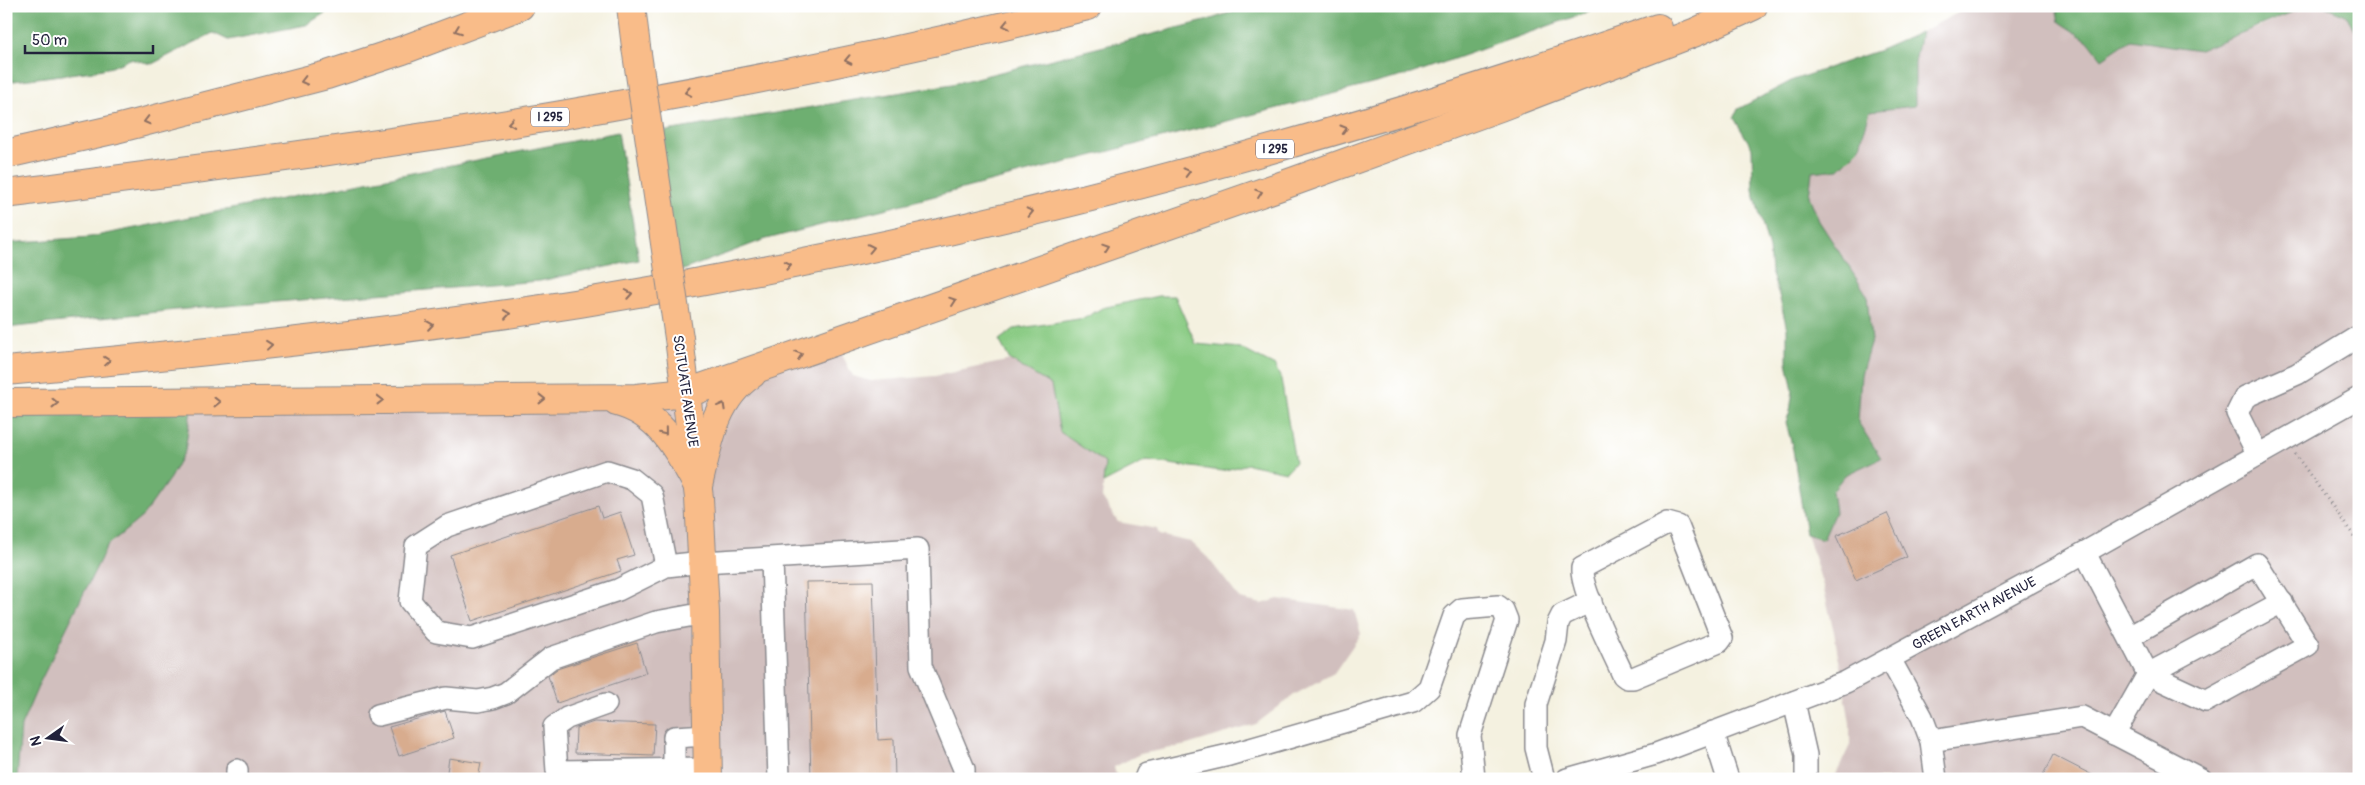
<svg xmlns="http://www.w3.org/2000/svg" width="2365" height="785" font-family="Pangolin,sans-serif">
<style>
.industrial{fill:#d1bfbe}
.green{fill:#89cb83;stroke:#56765f}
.forest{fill:#6eaf71;stroke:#486856}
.building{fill:#d8ac8e}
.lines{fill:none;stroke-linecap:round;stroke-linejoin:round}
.minor-casing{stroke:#8b8a8e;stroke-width:24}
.major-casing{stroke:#8b8a8e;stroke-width:30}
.highway-casing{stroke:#8b8a8e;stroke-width:30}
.path{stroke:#8b8a8e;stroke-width:3;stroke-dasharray:1 4;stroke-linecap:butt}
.minor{stroke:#fff;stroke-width:21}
.major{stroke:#f9bc89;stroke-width:28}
.highway{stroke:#f9bc89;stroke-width:28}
.major-bridge-casing{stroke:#8b8a8e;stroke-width:30;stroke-linecap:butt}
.major-bridge{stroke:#f9bc89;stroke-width:28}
.oneway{stroke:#8e6f62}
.labels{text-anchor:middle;stroke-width:4;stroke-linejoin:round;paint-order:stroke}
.shield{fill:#fff;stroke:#646476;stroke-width:1}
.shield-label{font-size:12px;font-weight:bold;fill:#22223b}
.street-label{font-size:14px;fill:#22223b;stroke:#fff}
</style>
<rect width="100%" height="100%" fill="#fff"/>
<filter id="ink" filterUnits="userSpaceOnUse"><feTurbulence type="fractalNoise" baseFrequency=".02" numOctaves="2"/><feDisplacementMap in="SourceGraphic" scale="10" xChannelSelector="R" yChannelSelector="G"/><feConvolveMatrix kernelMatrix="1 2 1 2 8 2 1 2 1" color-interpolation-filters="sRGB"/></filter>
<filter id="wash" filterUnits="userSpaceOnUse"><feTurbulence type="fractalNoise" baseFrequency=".0096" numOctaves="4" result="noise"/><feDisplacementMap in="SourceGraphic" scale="20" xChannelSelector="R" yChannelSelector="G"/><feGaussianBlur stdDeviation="1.12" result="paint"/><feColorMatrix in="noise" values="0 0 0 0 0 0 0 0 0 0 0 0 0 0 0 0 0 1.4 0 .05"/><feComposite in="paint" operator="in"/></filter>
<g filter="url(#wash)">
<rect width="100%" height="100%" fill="#f4f1e0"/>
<g class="industrial">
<path d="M1971,6H2056L2059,22L2088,41L2102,59L2130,40L2154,43L2257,28L2307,6H2324L2346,14L2359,37V779H1834L1850,745V723L1834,632L1823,586L1807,534L1823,538L1835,512L1832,492L1845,475L1881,458L1858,422L1861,375L1871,341L1867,295L1819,221L1809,196L1812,172L1839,169L1859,149L1870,111L1915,106V63L1921,32Z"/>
<path d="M837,345L853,376L871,381L935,376L1011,360L1051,385L1060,432L1105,463L1102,498L1118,522L1157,529L1159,535L1191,542L1208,558L1240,599L1262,604L1278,599L1354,610L1361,634L1334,673L1294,695L1256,724L1187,745L1140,754L1114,767L1117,779H17L21,726L40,682L107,546L143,516L183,450L186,444L192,403L687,396Z"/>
</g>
<path class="green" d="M1158,296H1175L1196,344L1240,348L1275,366L1281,379L1295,462L1286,472L1248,464L1222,471L1146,461L1103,483L1105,463L1060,432L1051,385L1010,360L999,340L1014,329L1085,318L1102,308Z"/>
<g class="forest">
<path d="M6,6H336L306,25L228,40L213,33L152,64L130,59L112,67L93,71L6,82Z"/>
<path d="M1250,6H1605L1411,74L763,240L672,274L654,133L952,84L1205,21Z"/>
<path d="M2056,6H2307L2200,50L2130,40L2102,59L2088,41L2059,22Z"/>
<path d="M2324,6H2359V37L2346,15Z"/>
<path d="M1921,32L1915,63V106L1870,111L1859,149L1839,169L1812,172L1809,196L1819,221L1867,295L1871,341L1861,375L1858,422L1881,458L1845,475L1832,491L1835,512L1823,539L1806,534L1793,450L1786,422L1790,411L1793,390L1787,362V329L1779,295L1771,272L1769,249L1753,190L1752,148L1734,118L1738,109L1793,80L1880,50Z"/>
<path d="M618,132L639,260L540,281L176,310L6,328V243L90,237Z"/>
<path d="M192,403L185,451L170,478L143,516L107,546L40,682L21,726L17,779H6V406Z"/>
</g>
<g id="blocks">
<g class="building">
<path d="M598,506L602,518L620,512L634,555L617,560L621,571L472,621L450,555Z"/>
<path d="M1887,513L1907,557L1856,580L1836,536Z"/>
<path d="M873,581L878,740L894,739L895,779H811L806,582Z"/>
<path d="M637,643L646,673L557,703L548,676L557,669Z"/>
<path d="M445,711L454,738L399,756L389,727Z"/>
<path d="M594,722L655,724L653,756L575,753L576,728Z"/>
<path d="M2053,755L2100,779H2041Z"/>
<path d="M449,758L481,763L478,779H446Z"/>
</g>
</g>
</g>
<g filter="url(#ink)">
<use href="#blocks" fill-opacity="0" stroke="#8b8a8e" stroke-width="1"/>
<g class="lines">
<g class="minor-casing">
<g id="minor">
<path d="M2258,455L2237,413L2245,397L2297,374L2359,336"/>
<path d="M1667,523L1678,526L1722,638L1719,642L1633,678H1627L1623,675C1613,652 1580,589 1582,568Z"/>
<path d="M2085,553L2148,674L2206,701L2308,645L2257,564L2129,637"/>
<path d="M772,559L779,779"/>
<path d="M666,566L652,495L632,479L607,471L447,526L416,546L410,601L436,632L472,638L618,590L666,566L703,562L918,549L921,666L964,769V779"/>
<path d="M1890,659L1922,717L1931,741L1936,779"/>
<path d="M1794,702L1806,755V779"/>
<path d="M606,704L567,718L554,727L557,771L708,769"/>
<path d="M378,715L446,698L478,701L493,698L506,693L551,658L656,622L705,613"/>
<path d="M1713,732L1728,779"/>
<path d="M2114,734L2148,674L2282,602"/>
<path d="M1931,741L2082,717L2201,779"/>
<path d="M237,770V779"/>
<path d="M674,770V737L707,735"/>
<path d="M1145,779L1147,774L1229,755L1413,702L1429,688L1454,616L1462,609L1498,606L1503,610L1507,620L1470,735L1474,779"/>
<path d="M1544,779L1536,748V704L1556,641L1558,623L1562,615L1591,601"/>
<path id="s1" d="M1567,779L1656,754L1846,682L2057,568L2359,398"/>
</g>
</g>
<g class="major-casing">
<g id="major">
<path d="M631,6L636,47"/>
<path d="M679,338L699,498L705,613L708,779"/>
</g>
</g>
<g class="highway-casing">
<g id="highway">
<path d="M6,154L116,129L327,75L403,50L520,6"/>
<path d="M6,194C210,167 415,142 618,105C776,77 932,44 1088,6"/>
<path d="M6,371C198,353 390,333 580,303C947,243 1307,149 1658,28"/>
<path d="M617,402C660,413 678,450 698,486"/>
<path d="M6,403L636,398L687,393L1292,182L1500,107L1696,32L1753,6"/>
<path d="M698,486C708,445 714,399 752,374"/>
</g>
</g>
<path class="path" d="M2295,454L2359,543"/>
<use href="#minor" class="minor"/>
<use href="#major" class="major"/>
<use href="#highway" class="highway"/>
<g class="major-bridge-casing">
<path id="major-bridge" d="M636,47L679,338"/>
</g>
<use href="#major-bridge" class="major-bridge"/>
</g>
<defs><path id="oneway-chevron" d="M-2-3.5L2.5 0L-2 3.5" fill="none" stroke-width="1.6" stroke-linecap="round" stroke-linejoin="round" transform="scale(1.25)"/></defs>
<g class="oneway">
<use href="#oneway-chevron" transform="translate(1006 25) rotate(167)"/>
<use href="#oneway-chevron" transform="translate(458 30) rotate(159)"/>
<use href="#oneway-chevron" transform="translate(848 60) rotate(168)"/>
<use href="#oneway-chevron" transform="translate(304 81) rotate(166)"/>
<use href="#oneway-chevron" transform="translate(688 92) rotate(169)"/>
<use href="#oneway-chevron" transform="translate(147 121) rotate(166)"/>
<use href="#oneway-chevron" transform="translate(511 123) rotate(171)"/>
<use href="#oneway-chevron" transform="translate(1344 129) rotate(-16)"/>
<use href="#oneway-chevron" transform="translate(1187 172) rotate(-15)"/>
<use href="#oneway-chevron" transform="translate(1259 193) rotate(-19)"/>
<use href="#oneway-chevron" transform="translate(1030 212) rotate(-13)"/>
<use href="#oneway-chevron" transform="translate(1106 247) rotate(-19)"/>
<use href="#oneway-chevron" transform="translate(871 248) rotate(-12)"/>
<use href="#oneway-chevron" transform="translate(788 265) rotate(-11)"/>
<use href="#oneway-chevron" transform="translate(629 294) rotate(-10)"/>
<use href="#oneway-chevron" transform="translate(953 301) rotate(-19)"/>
<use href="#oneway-chevron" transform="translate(507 314) rotate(-8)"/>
<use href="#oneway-chevron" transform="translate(430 325) rotate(-8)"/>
<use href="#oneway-chevron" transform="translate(269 345) rotate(-6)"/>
<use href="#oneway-chevron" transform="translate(799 355) rotate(-19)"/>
<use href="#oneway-chevron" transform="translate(107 361) rotate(-6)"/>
<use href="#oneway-chevron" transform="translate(542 399)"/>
<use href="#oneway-chevron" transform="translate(380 400)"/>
<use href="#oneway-chevron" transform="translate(217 402)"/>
<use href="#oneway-chevron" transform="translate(55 403)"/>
<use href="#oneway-chevron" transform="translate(722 406) rotate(-61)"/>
<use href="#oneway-chevron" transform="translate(664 432) rotate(51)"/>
</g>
</g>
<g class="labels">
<g class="shield">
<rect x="531" y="107.5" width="38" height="19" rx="4"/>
<rect x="1256" y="139.5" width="38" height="19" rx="4"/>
</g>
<g class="shield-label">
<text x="550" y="121">I 295</text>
<text x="1275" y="153">I 295</text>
</g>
<g class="street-label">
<text transform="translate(686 391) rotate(82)" y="5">SCITUATE AVENUE</text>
<text dy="5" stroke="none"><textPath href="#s1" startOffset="441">GREEN EARTH AVENUE</textPath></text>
</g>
</g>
<rect width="2365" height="785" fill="none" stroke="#fff" stroke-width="25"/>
<g transform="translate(48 738) rotate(256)" stroke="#ffffff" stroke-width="4" paint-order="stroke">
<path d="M0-4L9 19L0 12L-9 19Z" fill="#22223b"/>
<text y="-8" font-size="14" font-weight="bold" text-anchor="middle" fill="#22223b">N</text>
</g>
<path d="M25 45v8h128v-8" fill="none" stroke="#22223b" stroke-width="2.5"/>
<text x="32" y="45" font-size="15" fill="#22223b" stroke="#ffffff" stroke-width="4" paint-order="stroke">50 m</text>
</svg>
